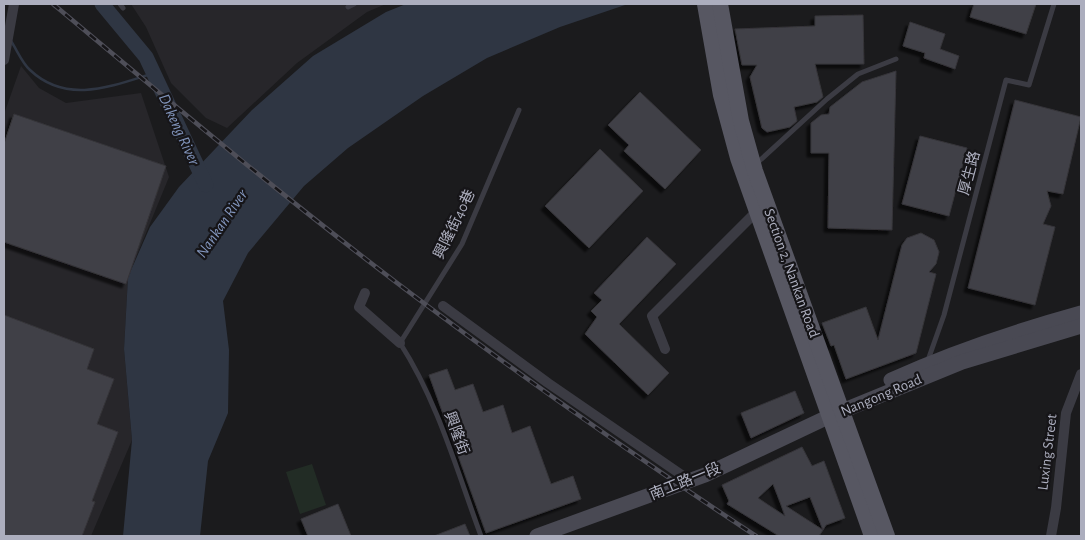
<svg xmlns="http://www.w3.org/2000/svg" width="1085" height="540" font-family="'Alegreya Sans','Noto Sans TC',sans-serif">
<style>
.built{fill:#27262a}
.green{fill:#222c25}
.water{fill:#2f3643}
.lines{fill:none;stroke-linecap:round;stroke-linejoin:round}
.stream{stroke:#2f3643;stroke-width:2.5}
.river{stroke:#2f3643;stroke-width:15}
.building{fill:#414147;stroke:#353439;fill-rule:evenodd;filter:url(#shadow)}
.lane{stroke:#3b3b43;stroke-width:5}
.street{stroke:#3b3b43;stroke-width:10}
.secondary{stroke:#494953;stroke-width:15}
.primary{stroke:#575762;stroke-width:16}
.rail-casing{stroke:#4e4e58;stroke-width:4.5}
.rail{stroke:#161518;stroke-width:2.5;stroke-dasharray:8;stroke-linecap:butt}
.labels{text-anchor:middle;stroke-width:4.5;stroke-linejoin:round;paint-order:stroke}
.street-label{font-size:15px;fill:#acaebe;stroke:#161518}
.water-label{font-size:16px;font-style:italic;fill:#8194bb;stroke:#161518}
</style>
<defs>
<filter id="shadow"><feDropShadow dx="-4" dy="4" stdDeviation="1" flood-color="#0009"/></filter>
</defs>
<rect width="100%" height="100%" fill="#1b1b1d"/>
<g class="built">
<path d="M131,4H386L367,12L297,63L227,128L206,118L171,83L146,27Z"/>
<path d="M21,66L39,88L66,103L141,93L169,177L128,277L124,349L132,440L91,536H4V114Z"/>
</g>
<path class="green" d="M312,464L326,505L300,514L286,472Z"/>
<path class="water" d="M406,4H628L560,27L487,58L423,96L348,148L304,186L248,253L223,301L229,350L228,413L208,461L200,536H123L132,440L124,349L128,277L150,227L179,187L252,110L313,56L386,12Z"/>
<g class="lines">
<path class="stream" d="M11,41C17,50 22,63 30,70C67,105 112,86 154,73"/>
<path class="river" d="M102,4L146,57L206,185"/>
</g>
<g class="building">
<path d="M974,4H1036L1026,34L970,17Z"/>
<path d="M863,15L864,64H815L823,97L817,102L794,107L797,121L790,127L767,132L762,128L750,77L757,65H742L735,29L815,26V16Z"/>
<path d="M910,22L945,34L940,49L959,56L955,69L924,58L925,53L903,46Z"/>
<path d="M896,71L892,230L828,228L829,153H811V123L821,115L829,114L830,107L862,82Z"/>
<path d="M640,92L701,150L665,189L624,151L629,145L608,125Z"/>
<path d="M1015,100L1081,117L1063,194L1047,191L1051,206L1043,224L1055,227L1035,305L968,288Z"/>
<path d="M14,114L166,166L126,284L4,242V144Z"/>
<path d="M920,136L967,148L949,216L902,204Z"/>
<path d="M600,149L643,191L589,248L545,206Z"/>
<path d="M921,233L934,240L939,252L936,264L929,272L936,274L916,353L846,379L834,345L831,346L822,323L866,307L878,340L902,245L907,238Z"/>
<path d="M647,237L676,264L619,324L669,373L648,395L585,334L597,317L591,311L602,300L594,293Z"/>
<path d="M4,315L94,349L87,369L114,379L97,424L118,432L92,501L95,502L82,536H4Z"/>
<path d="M447,369L455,390L473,384L483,412L503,405L512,433L530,426L551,484L573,476L581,499L486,533L429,375Z"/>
<path d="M795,391L804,413L751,438L741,413Z"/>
<path d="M802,447L812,466L824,461L845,518L826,525L823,530L810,497L786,506L823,530L819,536H779L727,504L729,501L722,485ZM773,484L780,502L785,516L758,498Z"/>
<path d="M338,504L351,536H308L301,519Z"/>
<path d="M465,524L470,536H434Z"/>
</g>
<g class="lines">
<g class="lane">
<path d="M120,4L123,8"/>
<path d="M348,7L354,4"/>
<path d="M756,164L827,99L858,74L896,59"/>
<path d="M928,360L944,315L1006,80L1029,85L1054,4"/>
<path d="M481,536C457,471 438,402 400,343L462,244L519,110"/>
</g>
<g class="street">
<path d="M4,60L14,4"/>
<path d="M365,293L359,307L400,343"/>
<path d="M443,306L548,383L689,480"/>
<path d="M665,349L652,316L757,211"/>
<path d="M1051,536L1056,508L1066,413L1081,374"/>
</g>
<g class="secondary">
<path d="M891,380C953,352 1016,331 1081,313"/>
<path d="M537,536L705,475L830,416L962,362L1081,326"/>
</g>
<g class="primary">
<path d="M705,4L721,95L738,158L872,536"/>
<path d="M720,4L741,121L755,171L887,536"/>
</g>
<g class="rail-casing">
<path id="rail" d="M53,4C176,107 300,211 429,307C536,387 645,463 756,536"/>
</g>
<use href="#rail" class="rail"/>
</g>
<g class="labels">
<g class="street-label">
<text transform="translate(969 173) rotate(-75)" y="5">厚生路</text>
<text transform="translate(454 224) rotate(-64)" y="5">興隆街40巷</text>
<text transform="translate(792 273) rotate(70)" y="5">Section 2, Nankan Road</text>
<text transform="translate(881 395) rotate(-23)" y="5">Nangong Road</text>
<text transform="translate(457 433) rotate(70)" y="5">興隆街</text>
<text transform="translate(1047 452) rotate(-83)" y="5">Luxing Street</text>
<text transform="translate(685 481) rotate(-22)" y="5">南工路一段</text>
</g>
<g class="water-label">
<text transform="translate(180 129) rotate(65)" y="6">Dakeng River</text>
<text transform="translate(221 223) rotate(-56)" y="6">Nankan River</text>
</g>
</g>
<rect width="1085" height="540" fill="none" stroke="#acaebe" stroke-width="10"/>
</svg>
